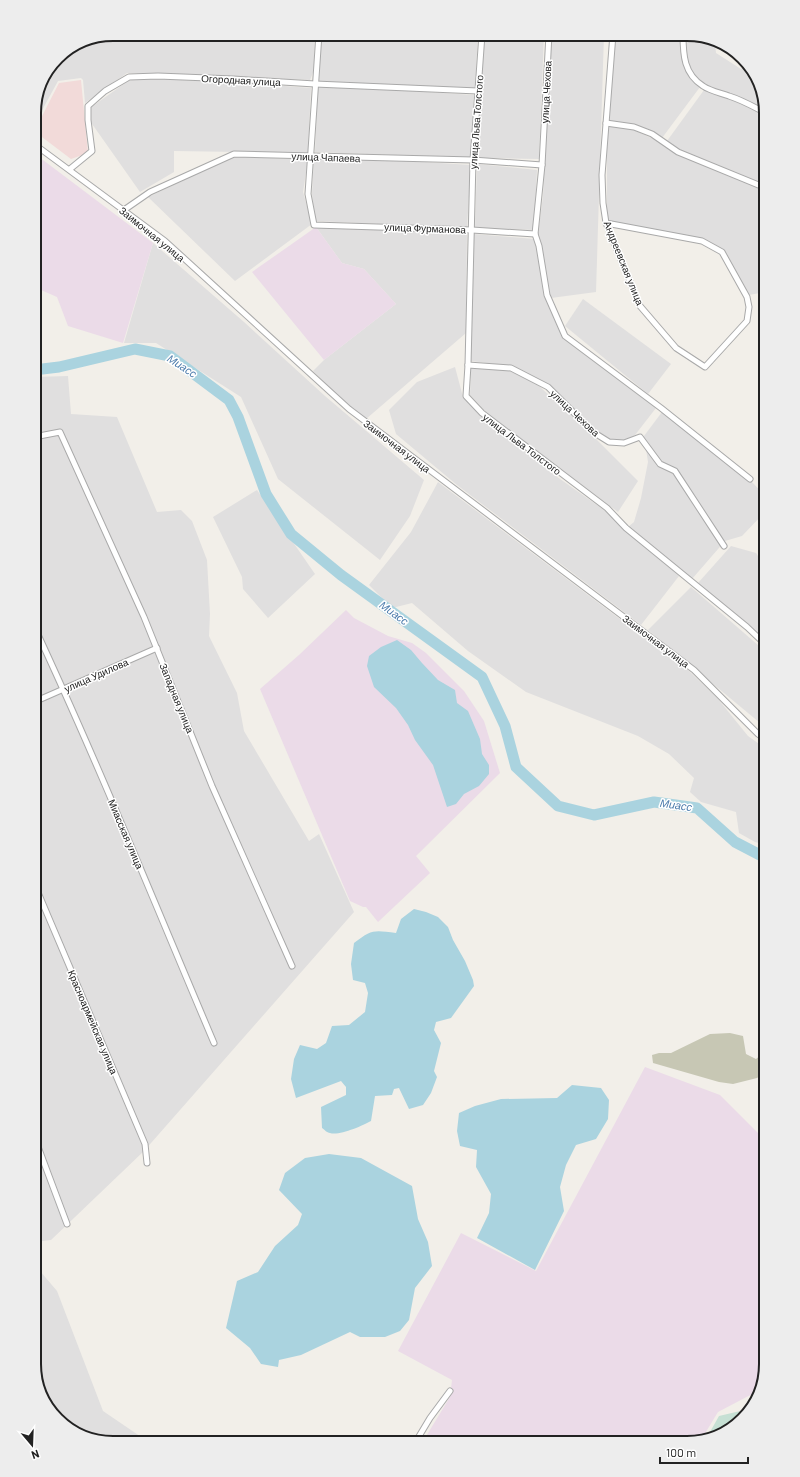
<svg xmlns="http://www.w3.org/2000/svg" width="800" height="1477" font-family="Barlow,sans-serif">
<style>
.residential{fill:#e0dfdf}
.commercial{fill:#f2dad9}
.industrial{fill:#ebdbe8}
.construction{fill:#c7c7b4}
.wetland{fill:#c6e0d4}
.water{fill:#aad3df}
.lines{fill:none;stroke-linecap:round;stroke-linejoin:round}
.river{stroke:#aad3df;stroke-width:11}
.minor-casing{stroke:#a9a9a9;stroke-width:7}
.minor{stroke:#fff;stroke-width:5}
.labels{text-anchor:middle;stroke-width:3;stroke-linejoin:round;paint-order:stroke}
.street-label{font-size:10px;fill:#222;stroke:#fff}
.water-label{font-size:11px;font-style:italic;fill:#4a7aab;stroke:#fff}
.rim{fill:none;stroke:#222;stroke-width:2}
</style>
<rect width="100%" height="100%" fill="#f2efe9"/>
<g class="residential">
<path d="M113,34H315L314,70L310,80L127,73L85,103L83,80L81,78L58,81L34,125V108L42,78L57,57L83,40Z"/>
<path d="M321,34H478L475,89L319,82Z"/>
<path d="M484,34H544L539,159L476,158Z"/>
<path d="M551,34H604L596,292L551,298L538,234L543,196Z"/>
<path d="M614,34H680L681,55L687,73L700,87L662,138L653,132L637,126L608,122Z"/>
<path d="M687,34H693L715,43L716,53L741,69L745,64L760,82L766,111L705,85L693,75L686,56Z"/>
<path d="M140,78L243,83L311,88L308,153L174,151V172L140,192L90,121V108L128,81Z"/>
<path d="M318,85L474,95L471,158L315,152Z"/>
<path d="M704,90L730,99L766,115V186L680,150L667,141Z"/>
<path d="M607,126L634,130L662,143L678,155L718,170L766,191V292L749,295L717,247L607,222Z"/>
<path d="M314,155L471,165L467,228L315,221L312,194Z"/>
<path d="M235,156L308,160L303,192L312,224L235,281L148,197Z"/>
<path d="M477,164L537,170L534,230L475,228Z"/>
<path d="M316,227L467,233L466,333L366,419L336,394L313,371L324,360L396,304L364,269L342,263Z"/>
<path d="M474,234L535,239L544,292L564,339L656,408L635,435L624,441L609,439L594,429L550,385L510,366L471,361Z"/>
<path d="M153,243L244,322L325,396L424,480L410,516L380,560L278,479L241,397L156,343H124Z"/>
<path d="M583,299L671,364L648,394L565,326Z"/>
<path d="M455,367L463,397L480,415L553,474L604,510L679,576L641,625L457,485L396,434L389,410L417,382Z"/>
<path d="M471,368L510,371L538,385L591,434L638,481L618,512L486,412L470,395Z"/>
<path d="M68,376L71,414L117,417L157,512L181,510L192,521L207,560L210,614L209,636L237,693L244,731L309,841L319,834L354,912L144,1151L51,1240L34,1242V377Z"/>
<path d="M662,412L752,482L766,497V511L742,536L725,541L692,579L628,527L634,522L641,498L648,462L644,436Z"/>
<path d="M438,482L689,671L718,699L748,736L766,749V845L755,842L739,833L736,812L701,802L690,792L694,778L669,754L638,736L526,692L468,651L412,603L392,608L369,585L411,532Z"/>
<path d="M257,490L315,574L268,618L243,589L242,577L213,517Z"/>
<path d="M731,546L756,553L766,568V641L698,583Z"/>
<path d="M691,587L766,652V728L648,630Z"/>
<path d="M34,1264L57,1291L103,1411L150,1443H108L69,1430L40,1395L34,1364Z"/>
</g>
<path class="commercial" d="M81,80L88,153L71,159L34,131V128L38,124L59,83Z"/>
<g class="industrial">
<path d="M35,154L153,243L123,343L68,326L57,297L34,287V156Z"/>
<path d="M316,227L342,263L364,269L396,304L324,360L252,272Z"/>
<path d="M346,610L354,618L388,636L412,643L426,653L464,691L484,721L500,773L416,856L430,873L378,922L366,907H363L350,901L260,689L299,655Z"/>
<path d="M645,1067L720,1095L766,1141V1364L758,1391L718,1412L701,1440L687,1443H422L450,1397L452,1380L398,1351L461,1233L536,1271Z"/>
</g>
<path class="construction" d="M730,1033L743,1036L746,1054L756,1059L766,1051V1072L757,1078L733,1084L719,1082L653,1063L652,1055L659,1053H671L710,1034Z"/>
<path class="wetland" d="M753,1408L718,1437L706,1439L719,1416Z"/>
<g class="water">
<path d="M397,640L411,650L422,663L438,680L455,690L457,703L468,711L480,739L482,754L489,765V774L479,786L464,794L456,804L447,807L433,765L415,740L408,725L396,708L374,687L367,666L369,656L381,647Z"/>
<path d="M414,909L426,912L438,917L448,927L453,940L465,961L473,980L474,986L451,1018L436,1022L434,1030L441,1043L434,1071L437,1077L431,1093L423,1105L409,1109L399,1088L394,1089L392,1095L375,1096L371,1121C362,1126 339,1136 330,1133C327,1133 324,1129 322,1128L321,1107L346,1095V1087L341,1081L296,1098L291,1079L294,1059L300,1045L317,1049L326,1043L332,1026L349,1025L365,1012L368,993L365,983L353,980L351,964L354,943C372,929 374,930 396,933L401,919Z"/>
<path d="M572,1085L601,1088L609,1100L608,1119L596,1139L576,1145L566,1165L560,1187L564,1211L535,1270L477,1238L489,1213L491,1194L476,1167L477,1150L460,1146L457,1131L459,1113L475,1106L501,1099L557,1098Z"/>
<path d="M329,1154L361,1158L412,1186L418,1219L428,1242L432,1266L415,1288L409,1320L400,1331L385,1337H360L350,1332L301,1355L279,1360L278,1367L261,1364L250,1348L226,1328L237,1281L258,1272L275,1246L298,1225L302,1214L279,1190L285,1173L305,1158Z"/>
</g>
<g class="lines">
<path class="river" d="M34,370L59,367L135,349L170,356L229,400L238,417L266,494L291,534L341,575L482,677L505,726L516,767L558,806L594,815L654,802L697,808L735,842L760,855L766,856"/>
<g class="minor-casing">
<g id="minor">
<path d="M319,34L308,194L314,225L472,230L535,234"/>
<path d="M482,34L473,160L468,365L466,396L482,413L607,508L626,528L747,627L766,645"/>
<path d="M549,34L542,165L535,234L539,246L547,295L565,336L661,408L750,479"/>
<path d="M683,34C683,55 684,74 703,86C710,91 721,93 729,96C742,100 754,107 766,113"/>
<path d="M606,123L634,127L652,134L678,152L766,188"/>
<path d="M34,144L165,241L349,409L694,670L758,734L766,740"/>
<path d="M70,169L92,151L88,120V106L105,91L129,77L158,76L233,79L315,84L478,91"/>
<path d="M124,210L150,192L234,154L473,160L542,165"/>
<path d="M606,223L702,241L722,252L747,297L749,307L747,321L705,367L676,348L640,306L606,223L603,203L602,175L613,34"/>
<path d="M468,365L511,368L548,387L593,432L609,442L624,443L640,437L660,464L675,471L724,546"/>
<path d="M764,389L766,388"/>
<path d="M34,437L60,432L144,617L212,786L292,966"/>
<path d="M34,626C98,763 155,904 214,1043"/>
<path d="M34,702L157,648"/>
<path d="M34,883L145,1144L147,1163"/>
<path d="M34,1136L67,1224"/>
<path d="M415,1443L430,1418L450,1391"/>
</g>
</g>
<use href="#minor" class="minor"/>
</g>
<g class="labels">
<g class="street-label">
<text transform="translate(241 80) rotate(3)" y="4">Огородная улица</text>
<text transform="translate(546 92) rotate(-87)" y="4">улица Чехова</text>
<text transform="translate(476 122) rotate(-86)" y="4">улица Льва Толстого</text>
<text transform="translate(326 157) rotate(2)" y="4">улица Чапаева</text>
<text transform="translate(425 228) rotate(2)" y="4">улица Фурманова</text>
<text transform="translate(152 234) rotate(39)" y="4">Заимочная улица</text>
<text transform="translate(624 263) rotate(68)" y="4">Андреевская улица</text>
<text transform="translate(575 413) rotate(43)" y="4">улица Чехова</text>
<text transform="translate(522 444) rotate(37)" y="4">улица Льва Толстого</text>
<text transform="translate(397 446) rotate(37)" y="4">Заимочная улица</text>
<text transform="translate(656 641) rotate(37)" y="4">Заимочная улица</text>
<text transform="translate(96 675) rotate(-24)" y="4">улица Удилова</text>
<text transform="translate(177 698) rotate(68)" y="4">Западная улица</text>
<text transform="translate(126 834) rotate(67)" y="4">Миасская улица</text>
<text transform="translate(93 1022) rotate(67)" y="4">Красноармейская улица</text>
</g>
<g class="water-label">
<text transform="translate(182 366) rotate(33)" y="4">Миасс</text>
<text transform="translate(394 613) rotate(36)" y="4">Миасс</text>
<text transform="translate(676 805) rotate(8)" y="4">Миасс</text>
</g>
</g>
<path d="M0 0H800V1477H0ZM113 41H687A72 72 0 0 1 759 113V1364A72 72 0 0 1 687 1436H113A72 72 0 0 1 41 1364V113A72 72 0 0 1 113 41Z" fill="#ededed" fill-rule="evenodd"/>
<path class="rim" d="M113 41H687A72 72 0 0 1 759 113V1364A72 72 0 0 1 687 1436H113A72 72 0 0 1 41 1364V113A72 72 0 0 1 113 41Z"/>
<g transform="translate(32 1445) rotate(161)" stroke="#ffffff" stroke-width="3" paint-order="stroke">
<path d="M0-3L7 15L0 10L-7 15Z" fill="#222222"/>
<text y="-6" font-size="11" font-weight="bold" text-anchor="middle" fill="#222222">N</text>
</g>
<path d="M660 1457v6h88v-6" fill="none" stroke="#222222" stroke-width="2"/>
<text x="666" y="1457" font-size="12" fill="#222222" stroke="#ffffff" stroke-width="3" paint-order="stroke">100 m</text>
</svg>
